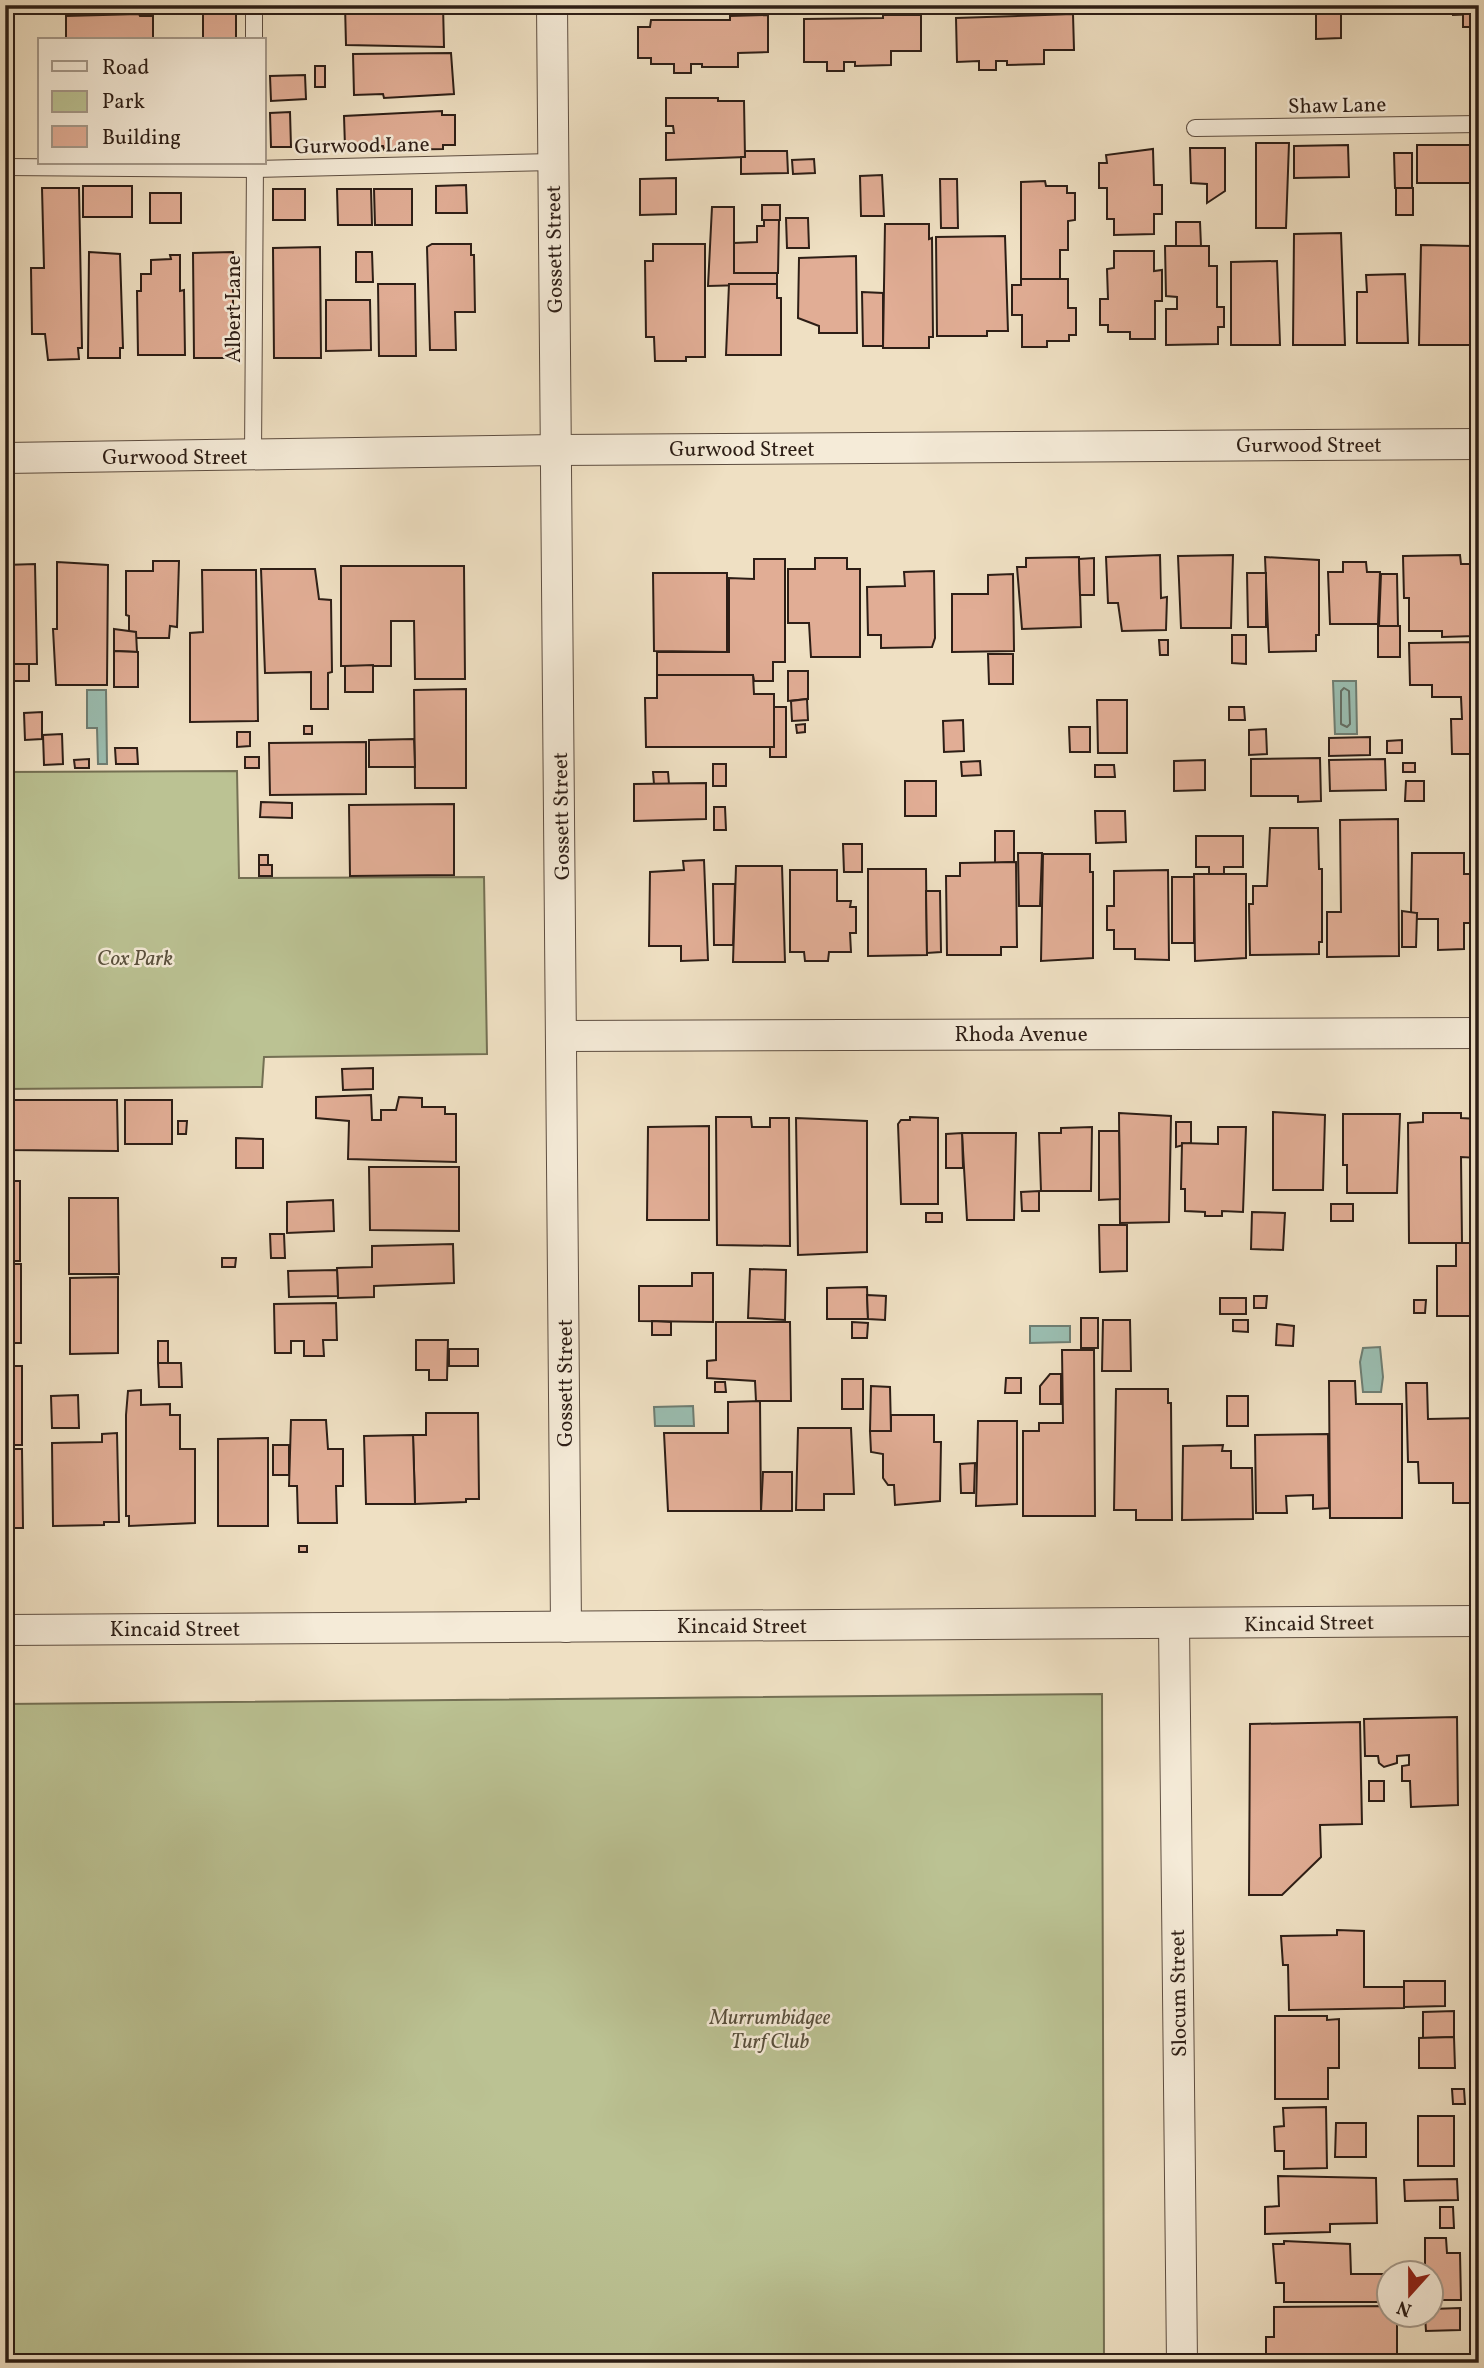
<svg xmlns="http://www.w3.org/2000/svg" width="1484" height="2368" font-family="Vollkorn,serif">
<style>
.green{fill:#bbc293;stroke:#747054;stroke-width:2}
.water{fill:#9abdb0;stroke:#6e7d72;stroke-width:2}
.lines{fill:none;stroke-linecap:round;stroke-linejoin:round}
.shore{stroke:#646e63;stroke-width:2}
.building{fill:#e1ad95;stroke:#2d1e16;stroke-width:2}
.service-casing{stroke:#5e4e41;stroke-width:18}
.minor-casing{stroke:#5e4e41;stroke-width:32}
.service{stroke:#f5ebd8;stroke-width:16}
.minor{stroke:#f5ebd8;stroke-width:30}
.labels{text-anchor:middle;stroke-width:5;stroke-linejoin:round;paint-order:stroke}
.street-label{font-size:21px;fill:#2d1e16;stroke:#f5ebd8}
.park-label{font-size:21px;font-style:italic;fill:#584f3c;stroke:#f5ebd8}
</style>
<rect width="100%" height="100%" fill="#efe0c3"/>
<filter id="stains"><feTurbulence type="fractalNoise" baseFrequency=".00286" numOctaves="4"/><feColorMatrix values="0 0 0 0 .2 0 0 0 0 .09 0 0 0 0 .02 0 0 0 .5 -.17"/></filter>
<radialGradient id="worn" r=".72"><stop offset=".6" stop-color="#630" stop-opacity="0"/><stop offset="1" stop-color="#630" stop-opacity=".3"/></radialGradient>
<g class="green">
<path d="M237,771L239,878L484,877L487,1054L264,1057L262,1087L5,1089V772Z"/>
<path d="M1102,1694L1104,2363H5V1704Z"/>
</g>
<g class="water">
<path d="M1333,681H1356L1357,734H1335Z"/>
<path d="M87,690H106L107,764H98L97,728H87Z"/>
<path d="M1030,1326H1070V1342L1030,1343Z"/>
<path d="M1380,1347L1383,1377L1381,1392H1363L1360,1362L1363,1348Z"/>
<path d="M693,1406L694,1426H655L654,1407Z"/>
</g>
<g class="lines">
<path class="shore" d="M1344,688L1349,691L1350,724L1347,727L1341,724V691Z"/>
</g>
<g class="building">
<rect x="203" y="5" width="33" height="35"/>
<path d="M345,5H443L444,47L346,45Z"/>
<path d="M725,5H762V13L725,14Z"/>
<rect x="822" y="5" width="37" height="6"/>
<path d="M1316,5H1341V38L1316,39Z"/>
<path d="M1453,5H1479V14L1453,15Z"/>
<path d="M139,14L140,16H153V40H66V16Z"/>
<path d="M1073,14L1074,50H1044V64L1007,65V61H996V70H979V61L957,62L956,18Z"/>
<rect x="1463" y="14" width="16" height="13"/>
<path d="M768,15V52L738,53V67H702V64H691V73H674V64H651V58H638V27H650L651,20H730V16Z"/>
<path d="M883,15H921V51H891V65L855,66V62H844V71H827V62H804V19L883,18Z"/>
<path d="M451,53L454,94L384,98L383,94L354,95L353,54Z"/>
<rect x="315" y="66" width="10" height="21"/>
<path d="M305,75L306,99L271,101L270,76Z"/>
<path d="M666,98H718V101H744L745,157L666,160V133H674L673,126H666Z"/>
<path d="M442,111V115H455V145H443V149L384,150L383,146L345,147L344,116Z"/>
<path d="M290,112L291,147H271L270,113Z"/>
<path d="M1256,143H1289L1286,228H1256Z"/>
<path d="M1348,145L1349,177L1294,178V146Z"/>
<rect x="1417" y="145" width="62" height="38"/>
<path d="M1190,148H1225V191L1207,203V184L1191,183Z"/>
<path d="M1153,149L1154,185H1162V214H1154V234L1114,235V219H1107V188H1099V163H1107L1106,155Z"/>
<path d="M745,151H787L788,173L741,174V157H745Z"/>
<path d="M1394,153H1412V188H1395Z"/>
<path d="M814,159L815,173L793,174L792,160Z"/>
<path d="M882,175L884,216H861L860,176Z"/>
<path d="M676,178V214L640,215V179Z"/>
<path d="M940,179H957L958,228H941Z"/>
<path d="M1045,181L1046,186H1067V193H1075V220L1068,221V250H1060V279H1021V182Z"/>
<path d="M466,185L467,213H436V186Z"/>
<rect x="83" y="186" width="49" height="31"/>
<path d="M42,188H79L82,348H78L79,359L48,360L45,334H32L31,268H44Z"/>
<rect x="1396" y="188" width="17" height="27"/>
<rect x="273" y="189" width="32" height="31"/>
<path d="M337,189H371L372,225H338Z"/>
<path d="M374,189H412V225H375Z"/>
<rect x="150" y="193" width="31" height="30"/>
<rect x="762" y="205" width="18" height="15"/>
<path d="M712,207H734V273H777V284L708,286Z"/>
<path d="M786,218H808L809,248H787Z"/>
<path d="M764,220H779L778,273H734V243L757,242V226H764Z"/>
<path d="M1176,222H1200L1201,246H1176Z"/>
<path d="M885,224H929V239L932,238L933,337H929V348H883Z"/>
<path d="M1341,233L1345,345H1293L1294,234Z"/>
<path d="M1005,236L1008,331H987V336H937L936,237Z"/>
<path d="M432,244H471V255H474L475,312H455L456,350H430L427,247Z"/>
<path d="M653,244H705V357H686V361H655L654,337H646L645,261H653Z"/>
<path d="M1421,245L1472,246V345H1419Z"/>
<path d="M1165,246H1209V266H1217V307H1224V327H1218V344L1166,345V309H1177V297L1166,296Z"/>
<path d="M320,247L321,358H274L273,248Z"/>
<path d="M1114,251H1154V271L1162,270V301H1155V339H1130V332H1108V325H1100V299H1108L1107,269L1114,268Z"/>
<path d="M89,252L120,254L123,348H120V358H88Z"/>
<path d="M233,252V358H194L193,253Z"/>
<path d="M356,252H372L373,282H356Z"/>
<path d="M170,255H180V291L184,290L185,355H138L137,291H141V274H151V260L171,259Z"/>
<path d="M856,256L857,333H819V326L798,318L799,258Z"/>
<path d="M1277,261L1280,345H1231V262Z"/>
<path d="M1405,274L1408,343H1357V292H1367L1366,275Z"/>
<path d="M1021,279H1068V308H1076V335H1069V341H1047V347H1022V315H1012V285H1021Z"/>
<path d="M378,284H415L416,356H379Z"/>
<path d="M729,284H777V298H781V355H726Z"/>
<path d="M862,292L883,293V346H863Z"/>
<path d="M326,300H370L371,350L326,351Z"/>
<path d="M1160,555L1161,598L1167,597L1166,630L1122,631L1118,603H1108L1106,557Z"/>
<path d="M1233,555L1231,628H1181L1178,556Z"/>
<path d="M1460,555L1461,564H1479V620H1475V636L1442,637V631H1409V598H1404L1403,556Z"/>
<path d="M1079,557L1081,627L1022,629L1017,567H1026V558Z"/>
<path d="M1265,557L1319,560V635H1316V651L1269,652Z"/>
<path d="M815,558H847V569H860V657H811L809,623H788V569H815Z"/>
<path d="M1094,558V595H1080L1079,559Z"/>
<path d="M754,559H785V662H773V681H754L753,675H657V652H729V578L754,579Z"/>
<path d="M153,561H179L177,627L170,626L169,638H136V632H129V616L126,615V571H153Z"/>
<path d="M57,562L108,565L107,685H56L53,629H57Z"/>
<path d="M1343,562H1366L1367,572H1380L1378,624H1330L1328,572H1343Z"/>
<path d="M35,564L37,664H5V565Z"/>
<path d="M341,566H464L465,679H415L414,621H391V666H341Z"/>
<path d="M261,569H315L319,599L331,600L332,672L328,673V709H311V672L265,673Z"/>
<path d="M202,570H256L258,721L190,722V633L203,632Z"/>
<path d="M934,571L935,638L932,647L881,648V635H868L867,587L905,586L904,572Z"/>
<path d="M653,573H727V652L654,651Z"/>
<path d="M1247,573H1266V627H1248Z"/>
<path d="M1013,574L1014,651L952,652V594H988V575Z"/>
<path d="M1381,574H1397L1398,626H1379Z"/>
<rect x="1378" y="626" width="22" height="31"/>
<path d="M114,629L136,632L137,652L114,651Z"/>
<path d="M1232,635H1246V664L1232,663Z"/>
<path d="M1159,640H1168V655H1160Z"/>
<path d="M1479,642V754H1452L1451,719H1462L1461,697H1432V685H1410L1409,643Z"/>
<path d="M114,651L138,652V687H114Z"/>
<path d="M988,654H1013V684H989Z"/>
<rect x="5" y="664" width="24" height="17"/>
<path d="M373,665V692H345V666Z"/>
<path d="M788,671H808V699L788,701Z"/>
<path d="M657,675H753L754,694H774V747H646L645,698H657Z"/>
<path d="M466,689V788H415L414,690Z"/>
<path d="M807,699L808,720L792,721L791,701Z"/>
<path d="M1097,700H1127V753H1098Z"/>
<path d="M774,707H786V757H770V747H774Z"/>
<path d="M1229,707H1244L1245,720H1229Z"/>
<path d="M42,712V739L25,740L24,713Z"/>
<path d="M963,720L964,751L944,752L943,721Z"/>
<path d="M805,724V732L797,733L796,725Z"/>
<rect x="304" y="726" width="8" height="8"/>
<path d="M1069,727H1090V752H1070Z"/>
<path d="M1266,729L1267,754L1249,755V730Z"/>
<path d="M237,732H250V746L237,747Z"/>
<path d="M62,734L63,764L44,765L43,735Z"/>
<path d="M1370,737V755L1329,756V738Z"/>
<path d="M414,739L415,767H369V740Z"/>
<path d="M1402,740V753H1387V741Z"/>
<path d="M366,742V794L270,795L269,743Z"/>
<path d="M115,748H137L138,764H116Z"/>
<rect x="245" y="757" width="14" height="11"/>
<path d="M1320,758L1321,801L1298,802V796H1251V759Z"/>
<path d="M89,759V768H75L74,760Z"/>
<path d="M1385,759L1386,790L1330,791L1329,760Z"/>
<path d="M1205,760V790L1174,791V761Z"/>
<path d="M980,761L981,775L962,776L961,762Z"/>
<rect x="1403" y="763" width="12" height="9"/>
<rect x="713" y="764" width="13" height="22"/>
<path d="M1095,765H1114L1115,777H1095Z"/>
<path d="M653,772H668L669,784H654Z"/>
<rect x="905" y="781" width="31" height="35"/>
<path d="M1406,781H1424V801H1405Z"/>
<path d="M706,783V819L634,821V784Z"/>
<path d="M261,802L292,803V818L260,817Z"/>
<path d="M454,804V875L350,876L349,805Z"/>
<path d="M714,807H725L726,830H714Z"/>
<path d="M1095,811H1125L1126,842L1096,843Z"/>
<path d="M1398,819L1399,956L1327,957V912H1341L1340,820Z"/>
<rect x="1477" y="819" width="2" height="36"/>
<path d="M1270,828H1318L1319,869H1322V942H1319V954L1250,955L1249,904H1253V886H1267Z"/>
<path d="M995,831H1014V862L995,863Z"/>
<path d="M1196,836H1243V867H1224V874H1209V867H1196Z"/>
<path d="M843,844H862V872H844Z"/>
<path d="M1018,853H1042L1040,906H1019Z"/>
<path d="M1412,853H1464V874H1474V923H1464V949L1438,950V919H1416L1417,913H1411Z"/>
<path d="M1043,854H1090V872H1093V958L1041,961Z"/>
<rect x="259" y="855" width="9" height="10"/>
<path d="M704,860L708,960L681,961V946H649L650,872L684,870L683,861Z"/>
<path d="M1016,862L1017,947H1001V955H947L946,876H960V863Z"/>
<rect x="259" y="865" width="13" height="11"/>
<path d="M736,866H782L785,962H733Z"/>
<path d="M868,869H926L927,955L868,956Z"/>
<path d="M790,870H837V901H851L850,907H856V933H850L851,952H829L828,961H805L804,952H790Z"/>
<path d="M1168,870L1169,960L1135,959V949H1114V930H1107V906H1114V871Z"/>
<path d="M1194,874H1246V958L1195,961Z"/>
<rect x="1172" y="877" width="22" height="66"/>
<path d="M713,884H735L733,945H714Z"/>
<path d="M926,891H940L941,952L927,953Z"/>
<path d="M1402,911L1417,913L1416,947H1402Z"/>
<path d="M373,1068V1089L343,1090L342,1069Z"/>
<path d="M371,1095L372,1120H381V1110H396L399,1097L422,1098V1107H445V1114H456V1162L348,1159L349,1121L316,1118V1097Z"/>
<path d="M5,1100H117L118,1151L5,1150Z"/>
<rect x="125" y="1100" width="47" height="44"/>
<path d="M1273,1112L1325,1115L1323,1190H1273Z"/>
<path d="M1119,1113L1171,1116L1169,1222L1120,1223Z"/>
<path d="M1423,1113H1461V1118L1479,1119V1158L1461,1157L1462,1243H1409L1408,1123L1423,1122Z"/>
<path d="M1343,1114H1400L1397,1193H1347V1165H1343Z"/>
<path d="M716,1117H751L752,1127H770V1118H789L790,1246L717,1245Z"/>
<path d="M910,1117L938,1118V1204H901L898,1124L901,1120H910Z"/>
<path d="M796,1118L867,1121V1252L798,1255Z"/>
<path d="M178,1121H187L186,1134H178Z"/>
<path d="M1176,1122H1191V1143L1176,1147Z"/>
<path d="M709,1126V1220H647L648,1127Z"/>
<path d="M1092,1127L1091,1191H1041L1039,1133H1061V1128Z"/>
<path d="M1218,1127H1246L1243,1212L1222,1211V1216H1205V1212L1185,1211V1189H1181L1182,1143L1218,1144Z"/>
<path d="M1099,1131H1119L1120,1199L1099,1200Z"/>
<path d="M962,1133H1016L1014,1220H967Z"/>
<path d="M962,1133L963,1168H946V1134Z"/>
<path d="M236,1138L263,1139V1168H236Z"/>
<path d="M369,1167H459V1231L370,1230Z"/>
<rect x="5" y="1181" width="15" height="80"/>
<path d="M1039,1191V1211H1022L1021,1192Z"/>
<path d="M69,1198H118L119,1274H69Z"/>
<path d="M333,1200L334,1231L287,1233V1202Z"/>
<rect x="1331" y="1204" width="22" height="17"/>
<path d="M1252,1212L1285,1213L1283,1250L1251,1249Z"/>
<rect x="926" y="1213" width="16" height="9"/>
<path d="M1099,1225H1127V1271L1100,1272Z"/>
<path d="M270,1234H284L285,1258H271Z"/>
<path d="M1456,1243H1479V1316H1437V1266H1456Z"/>
<path d="M453,1244L454,1283L374,1286V1297L338,1298L337,1268L372,1267V1246Z"/>
<path d="M222,1258H236L235,1267H222Z"/>
<rect x="5" y="1264" width="16" height="79"/>
<path d="M750,1269L786,1270L785,1320L748,1318Z"/>
<path d="M337,1270L338,1296L289,1297L288,1271Z"/>
<path d="M692,1273H713V1322L639,1321V1286H692Z"/>
<path d="M118,1277V1353L70,1354V1278Z"/>
<path d="M867,1287L868,1319H827V1288Z"/>
<path d="M867,1295L886,1296L885,1320L868,1319Z"/>
<path d="M1254,1296H1267L1266,1308H1254Z"/>
<rect x="1220" y="1298" width="26" height="16"/>
<path d="M1414,1300H1426L1425,1313H1414Z"/>
<path d="M336,1303L337,1340H323L324,1356H304V1341H291V1353H275L274,1304Z"/>
<rect x="1081" y="1318" width="17" height="30"/>
<path d="M1103,1320H1130L1131,1371H1102Z"/>
<path d="M1233,1320H1248V1332L1233,1331Z"/>
<path d="M652,1321L671,1322V1335H652Z"/>
<path d="M716,1322H790L791,1401H756L755,1381L707,1378V1361L716,1360Z"/>
<path d="M852,1322L868,1323L867,1338H852Z"/>
<path d="M1277,1324L1294,1326L1293,1346L1276,1345Z"/>
<path d="M416,1340H448L447,1380H429V1370H416Z"/>
<rect x="158" y="1341" width="10" height="22"/>
<rect x="449" y="1349" width="29" height="17"/>
<path d="M1062,1350H1094L1095,1516H1023V1431H1039V1423H1063Z"/>
<path d="M158,1363H181L182,1387H159Z"/>
<rect x="5" y="1366" width="17" height="79"/>
<path d="M1050,1374H1061V1404H1040V1386Z"/>
<path d="M1006,1378H1021V1393H1005Z"/>
<rect x="842" y="1379" width="21" height="30"/>
<path d="M1329,1381H1355L1356,1404H1402V1518H1330Z"/>
<path d="M715,1382H725L726,1392H715Z"/>
<path d="M1406,1383H1427L1428,1419L1477,1418L1479,1503H1453V1483H1419L1418,1462H1408Z"/>
<path d="M871,1386L890,1387L891,1431H870Z"/>
<path d="M1116,1389H1168V1403H1171L1172,1520H1136V1510H1114Z"/>
<path d="M141,1390V1405L170,1404V1415H180V1449H195V1523L129,1526V1516H126V1415L128,1391Z"/>
<path d="M78,1395L79,1428H52L51,1396Z"/>
<rect x="1227" y="1396" width="21" height="30"/>
<path d="M760,1401L761,1511H668L664,1433H728V1402Z"/>
<path d="M426,1413H478L479,1499H466V1502L415,1504L413,1435H426Z"/>
<path d="M891,1415H934V1442H941L940,1501L895,1505L894,1485H888L883,1478V1454L871,1452L870,1431H891Z"/>
<path d="M291,1420H326L328,1449H343V1486H336L337,1523H298L297,1486H289Z"/>
<path d="M978,1421H1017V1504L976,1506Z"/>
<path d="M798,1428H851L854,1494H824V1510H796Z"/>
<path d="M117,1433L119,1522H104V1525L53,1526L52,1443L102,1442V1434Z"/>
<path d="M1328,1434L1329,1508L1313,1509V1495L1286,1496L1287,1513H1256L1255,1435Z"/>
<path d="M413,1435L415,1504H366L364,1436Z"/>
<path d="M268,1438V1526H218V1439Z"/>
<rect x="273" y="1445" width="16" height="30"/>
<path d="M1223,1445L1222,1451H1231V1468H1252L1253,1519L1182,1520L1183,1446Z"/>
<path d="M5,1449H22L23,1528H5Z"/>
<path d="M975,1463L974,1493H961L960,1464Z"/>
<path d="M763,1472H792V1511H761Z"/>
<rect x="299" y="1546" width="8" height="6"/>
<path d="M1457,1717L1458,1805L1411,1807L1410,1781H1402V1766L1409,1765V1755L1397,1756V1763L1384,1767L1379,1763L1378,1756H1365L1364,1719Z"/>
<path d="M1360,1722L1362,1824L1320,1825L1321,1857L1282,1895H1249L1250,1724Z"/>
<rect x="1369" y="1781" width="15" height="20"/>
<path d="M1337,1930L1364,1931V1987H1404V2008L1289,2010L1288,1965H1283L1281,1936L1337,1935Z"/>
<path d="M1404,1981H1445V2006L1404,2007Z"/>
<path d="M1454,2011V2037L1423,2038V2012Z"/>
<path d="M1275,2016H1327V2020L1339,2019V2068H1328V2099H1275Z"/>
<path d="M1454,2037L1455,2068H1419V2038Z"/>
<path d="M1452,2089H1464L1465,2104H1453Z"/>
<path d="M1326,2107L1327,2168L1284,2169V2151H1275L1274,2127L1284,2126L1283,2108Z"/>
<rect x="1418" y="2116" width="36" height="50"/>
<path d="M1336,2123H1366V2157H1335Z"/>
<path d="M1278,2176L1376,2178L1377,2223L1330,2224V2232L1265,2234V2207L1279,2206Z"/>
<path d="M1457,2179L1458,2200L1405,2201L1404,2180Z"/>
<path d="M1440,2207H1453L1454,2228H1440Z"/>
<path d="M1425,2238H1446L1447,2253H1460L1461,2300H1432V2274H1425Z"/>
<path d="M1284,2241L1350,2244L1351,2274H1390V2302H1284V2283H1276L1273,2244H1284Z"/>
<path d="M1390,2306V2316H1397V2363H1266V2337H1274V2307Z"/>
<path d="M1460,2308V2330L1426,2331L1425,2316H1432V2309Z"/>
</g>
<g class="lines">
<g class="service-casing">
<g id="service">
<path d="M254,5V40"/>
<path d="M1195,128L1479,124"/>
<path d="M5,167L255,169L553,162"/>
<path d="M253,456L255,163"/>
</g>
</g>
<g class="minor-casing">
<g id="minor">
<path d="M552,5L566,1627"/>
<path d="M5,458L557,450L1479,444"/>
<path d="M563,1036L1479,1033"/>
<path d="M1174,1623L1182,2363"/>
<path d="M5,1630L1479,1621"/>
</g>
</g>
<use href="#service" class="service"/>
<use href="#minor" class="minor"/>
</g>
<g class="labels">
<g class="street-label">
<text transform="translate(1337 105) rotate(-1)" y="7">Shaw Lane</text>
<text transform="translate(362 145) rotate(-1)" y="7">Gurwood Lane</text>
<text transform="translate(554 249) rotate(-91)" y="7">Gossett Street</text>
<text transform="translate(233 309) rotate(-90)" y="7">Albert Lane</text>
<text x="1309" y="452">Gurwood Street</text>
<text x="742" y="456">Gurwood Street</text>
<text x="175" y="464">Gurwood Street</text>
<text transform="translate(561 816) rotate(-91)" y="7">Gossett Street</text>
<text x="1021" y="1041">Rhoda Avenue</text>
<text transform="translate(565 1383) rotate(-90)" y="7">Gossett Street</text>
<text transform="translate(1309 1623) rotate(-1)" y="7">Kincaid Street</text>
<text x="742" y="1633">Kincaid Street</text>
<text x="175" y="1636">Kincaid Street</text>
<text transform="translate(1178 1993) rotate(-91)" y="7">Slocum Street</text>
</g>
<g class="park-label">
<text x="135" y="965">Cox Park</text>
<text x="770" y="2024">Murrumbidgee<tspan x="770" dy="24">Turf Club</tspan></text>
</g>
</g>
<rect width="1484" height="2368" fill="none" stroke="#efe0c3" stroke-width="28"/>
<rect x="7" y="7" width="1470" height="2354" fill="none" stroke="#2d1e16" stroke-width="3.5"/>
<rect x="14" y="14" width="1456" height="2340" fill="none" stroke="#2d1e16" stroke-width="2"/>
<rect x="38" y="38" width="228" height="126" fill="#f5ebd8" stroke="#a5998a" stroke-width="2"/>
<rect x="52" y="61" width="35" height="10" fill="#f5ebd8" stroke="#a5998a" stroke-width="2"/>
<text x="102" y="74" font-size="21" fill="#2d1e16">Road</text>
<rect x="52" y="91" width="35" height="21" fill="#bbc293" stroke="#a5998a" stroke-width="2"/>
<text x="102" y="108" font-size="21" fill="#2d1e16">Park</text>
<rect x="52" y="126" width="35" height="21" fill="#e1ad95" stroke="#a5998a" stroke-width="2"/>
<text x="102" y="144" font-size="21" fill="#2d1e16">Building</text>
<g transform="translate(1410 2294) rotate(201)"><circle r="33" fill="#f5ebd8" stroke="#a5998a" stroke-width="2"/>
<path d="M0-5L12 26L0 18L-12 26Z" fill="#8f2418"/>
<text y="-10" font-size="19" font-weight="bold" text-anchor="middle" fill="#2d1e16">N</text>
</g>
<rect width="100%" height="100%" filter="url(#stains)"/>
<rect width="100%" height="100%" fill="url(#worn)"/>
</svg>
